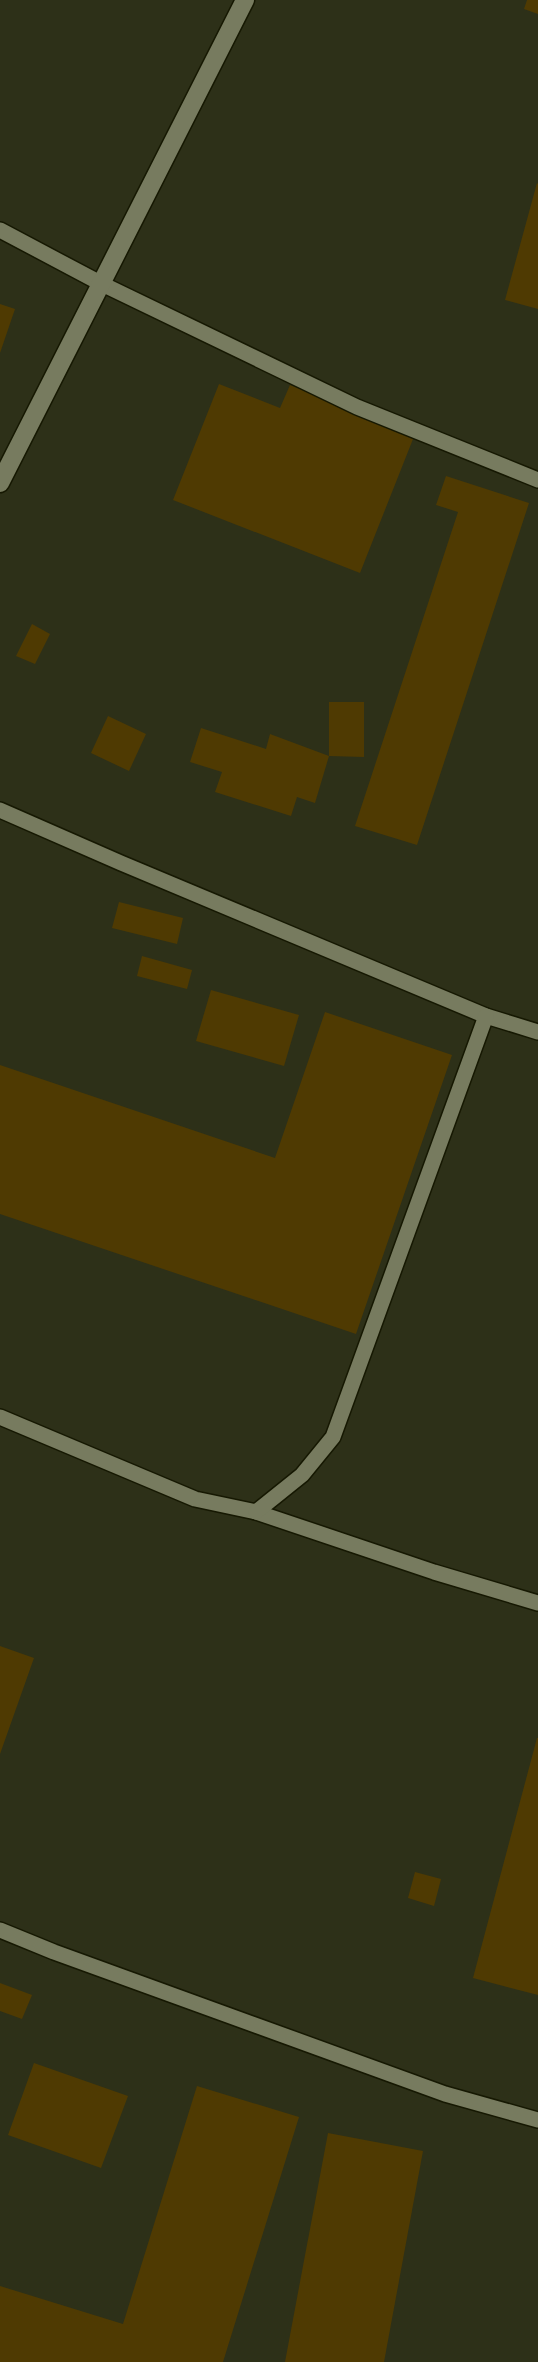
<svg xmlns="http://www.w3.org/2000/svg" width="538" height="2362" font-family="Signika,sans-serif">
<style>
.building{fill:#4f3a02}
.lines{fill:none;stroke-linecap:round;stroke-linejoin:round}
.lane-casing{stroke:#161802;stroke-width:18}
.street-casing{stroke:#161802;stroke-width:21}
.lane{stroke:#777b5f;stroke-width:15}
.street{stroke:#777b5f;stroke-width:18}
</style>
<rect width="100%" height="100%" fill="#2d3018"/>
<g class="building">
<path d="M527,0H538V14L524,9Z"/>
<path d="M537,183L538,184V309L505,300Z"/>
<path d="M0,304L15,309L0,353Z"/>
<path d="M219,384L280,408L290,385L415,434L360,573L173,500Z"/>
<path d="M446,476L529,503L417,845L355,826L458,512L436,505Z"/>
<path d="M32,624L50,634L35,664L16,656Z"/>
<path d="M329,702H364V757L329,756L315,803L297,797L291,816L215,792L222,772L190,762L201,728L266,749L270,734L329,756Z"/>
<path d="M108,716L146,734L129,771L91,753Z"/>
<path d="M119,902L183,918L177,944L112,928Z"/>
<path d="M142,956L192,970L187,989L137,976Z"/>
<path d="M211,990L299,1015L284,1066L196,1041Z"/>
<path d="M325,1012L452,1055L356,1334L0,1214V1065L275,1158Z"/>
<path d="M0,1646L34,1658L0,1754Z"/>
<path d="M537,1738H538V1995L473,1978Z"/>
<path d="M415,1872L441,1879L434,1906L408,1898Z"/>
<path d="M0,1983L32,1995L22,2019L0,2011Z"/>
<path d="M34,2063L128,2096L101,2168L8,2135Z"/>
<path d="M197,2086L299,2117L223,2362H0V2286L123,2324Z"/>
<path d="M328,2133L423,2151L384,2362H285Z"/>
</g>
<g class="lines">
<g class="lane-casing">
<g id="lane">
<path d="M0,230L102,284L357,407L538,480"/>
<path d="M0,810L121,863L486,1016L538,1032"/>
<path d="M0,1417L195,1499L256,1512L434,1572L538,1603"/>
<path d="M256,1512L302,1475L333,1437L486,1016"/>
<path d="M0,1930L54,1952L445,2094L538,2120"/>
</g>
</g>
<g class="street-casing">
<path id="street" d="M0,483L245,0"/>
</g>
<use href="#lane" class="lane"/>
<use href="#street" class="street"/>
</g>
</svg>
